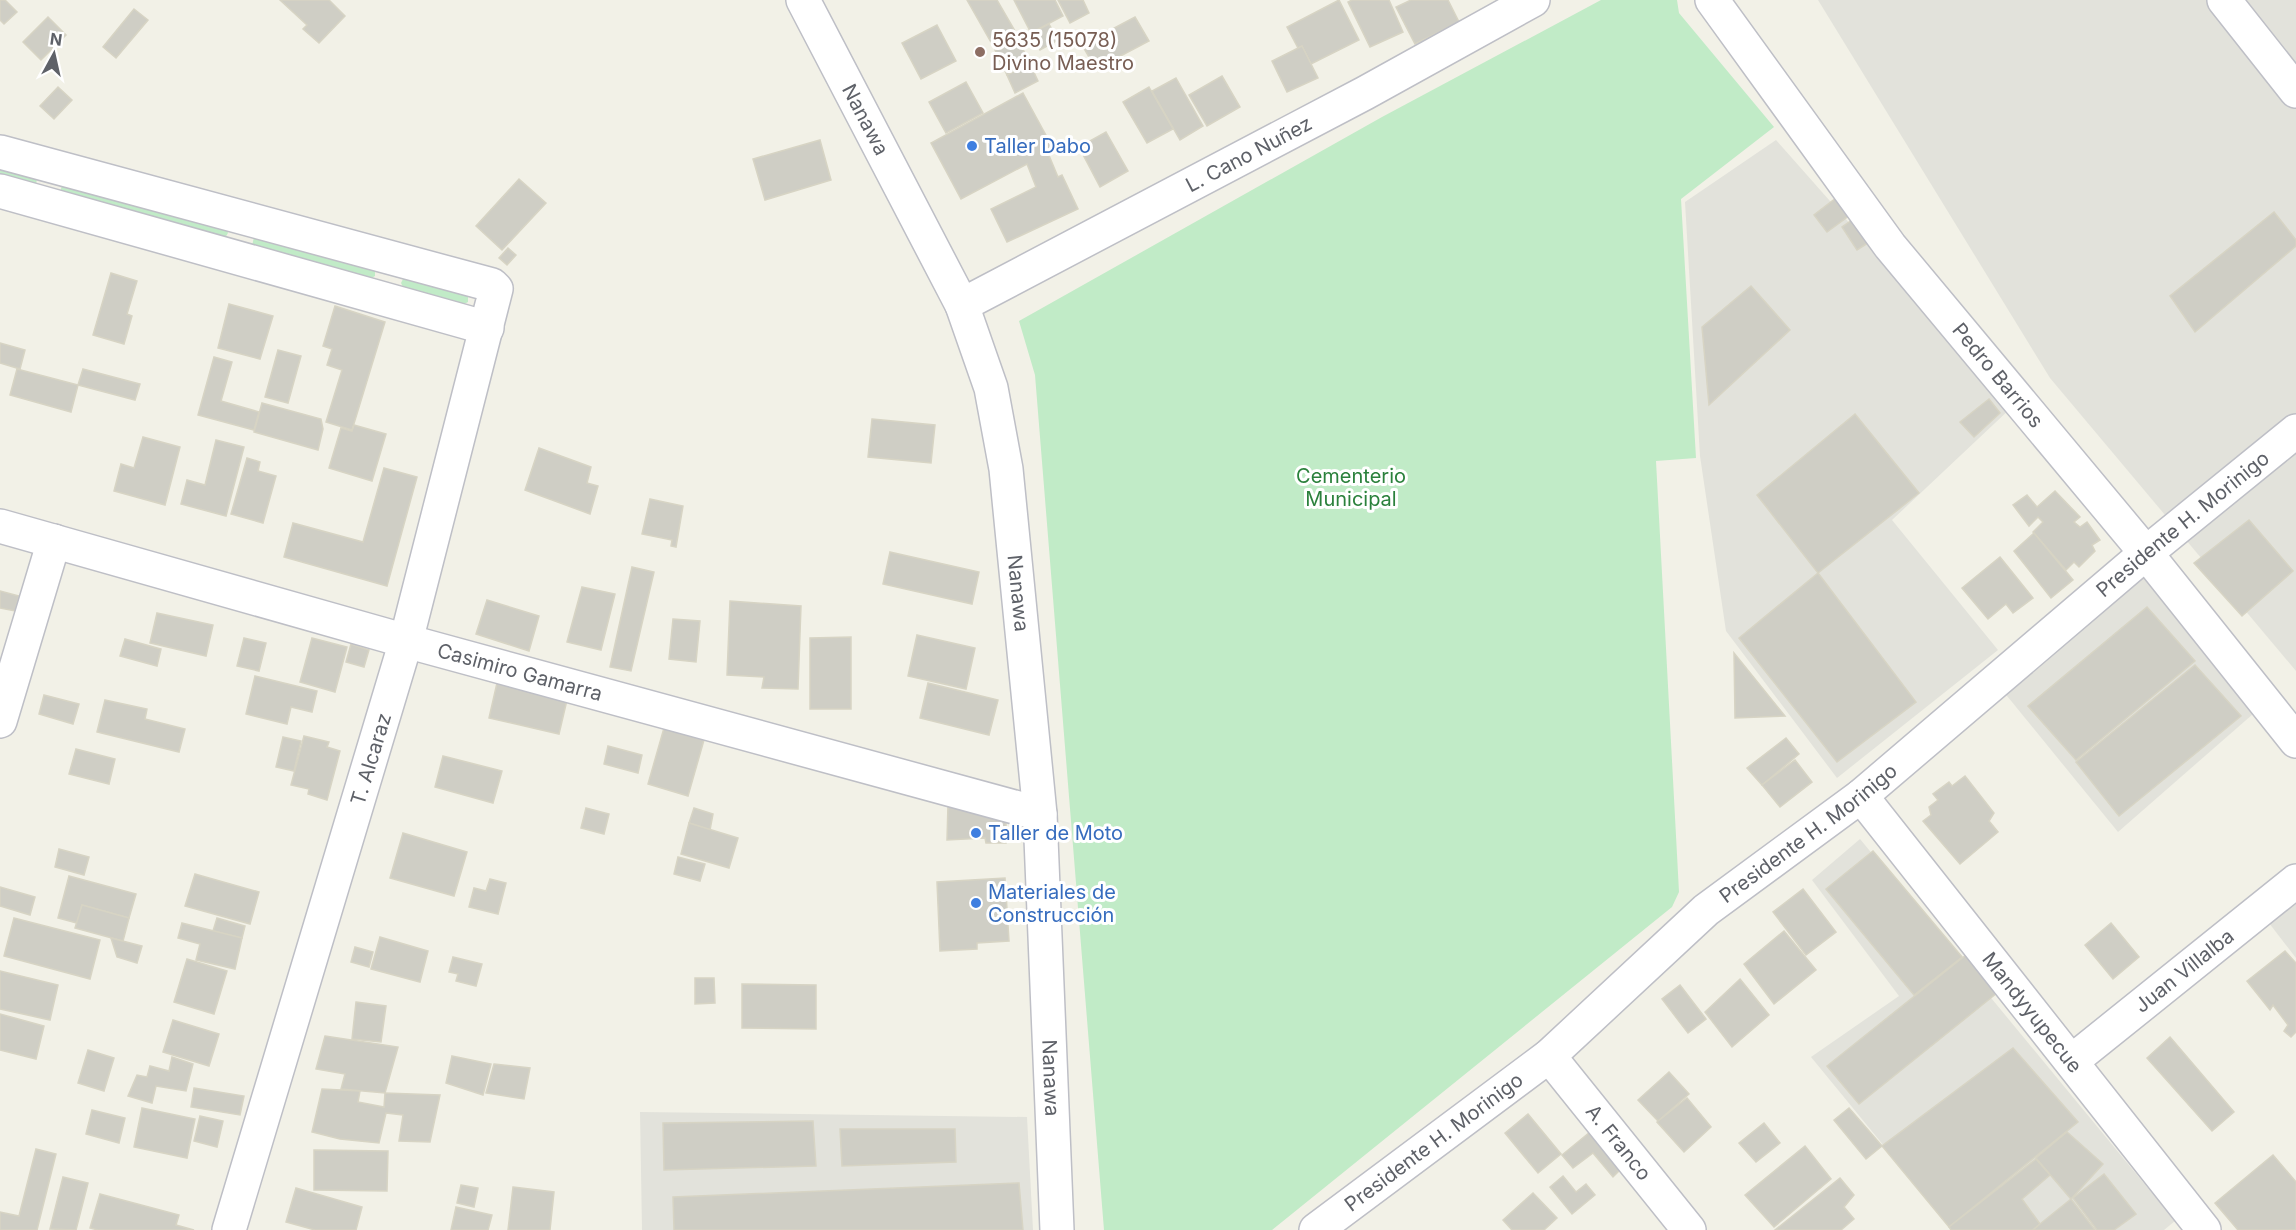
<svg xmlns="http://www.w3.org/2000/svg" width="2296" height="1230" font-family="Inter,sans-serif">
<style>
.industrial{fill:#e2e2db}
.green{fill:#c1ebc7}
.building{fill:#cfcec5;stroke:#d7d4c4;stroke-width:1.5}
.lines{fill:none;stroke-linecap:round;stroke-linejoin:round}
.minor-casing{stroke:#bebfc6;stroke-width:36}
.minor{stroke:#fff;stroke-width:33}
.education-dot{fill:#8d6e63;stroke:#fff;stroke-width:2}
.shop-dot{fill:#3f7fe0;stroke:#fff;stroke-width:2}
.labels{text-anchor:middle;stroke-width:6;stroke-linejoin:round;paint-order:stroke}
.education-label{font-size:20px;fill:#785e54;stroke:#fff;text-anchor:start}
.street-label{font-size:20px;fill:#5e6168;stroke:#fff}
.shop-label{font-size:20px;fill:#366cbe;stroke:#fff;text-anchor:start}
.park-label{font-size:20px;fill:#2b813c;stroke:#fff}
</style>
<rect width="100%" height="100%" fill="#f2f1e7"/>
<g class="industrial">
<path d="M1818,0H2296V671L2050,378Z"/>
<path d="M1776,140L2012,407L1892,520L1998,650L1837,778L1726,631L1700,456L1685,202Z"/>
<path d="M2138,569L2261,707L2118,832L2003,691Z"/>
<path d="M1860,839L2175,1221L2164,1230H1953L1811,1057L1899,996L1812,880Z"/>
<path d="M2296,902V958L2269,923Z"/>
<path d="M640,1112L1027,1117L1033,1230H642Z"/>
</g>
<g class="green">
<path d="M1601,0H1677L1679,13L1774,127L1681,199L1696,458L1656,461L1679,892L1672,907L1272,1230H1104L1035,375L1019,321L1382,117Z"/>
<path d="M0,167L37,178L36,185L0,179Z"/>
<path d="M62,185L227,229L228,233L225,238L60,193Z"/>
<path d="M254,237L375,270V276L370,279L252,246Z"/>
<path d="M404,277L465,293L468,296V302L462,305L404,289L401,283Z"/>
</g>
<g class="building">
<path d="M0,0H5L17,12L4,24L0,20Z"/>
<path d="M280,0H329L345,16L319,43L303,29L307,25Z"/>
<path d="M967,0H997L1015,31L992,44Z"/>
<path d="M1014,0H1055L1063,16L1031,33Z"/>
<path d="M1058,0H1083L1089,13L1070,23Z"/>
<path d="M1339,0L1359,40L1311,64L1302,46L1298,48L1287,27Z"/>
<path d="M1352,0H1389L1403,32L1370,47L1348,2Z"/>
<path d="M1411,0H1448L1459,22L1415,44L1396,7Z"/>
<path d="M134,9L148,20L116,58L103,47Z"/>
<path d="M48,17L66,35L41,60L23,42Z"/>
<path d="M1135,17L1149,41L1096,69L1082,45Z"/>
<path d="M1049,24L1058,40L1040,50L1031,33Z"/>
<path d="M937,25L956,61L921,79L902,43Z"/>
<path d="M1018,39L1030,64L1007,75L995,50Z"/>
<path d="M1302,46L1318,78L1287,92L1272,61Z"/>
<path d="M1030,64L1038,81L1015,93L1007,75Z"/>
<path d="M1222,76L1240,107L1207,126L1189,95Z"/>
<path d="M1176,78L1203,126L1180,140L1152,91Z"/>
<path d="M966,82L983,113L946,133L929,102Z"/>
<path d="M58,87L72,100L54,119L40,106Z"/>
<path d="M1149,87L1173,129L1147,143L1123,102Z"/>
<path d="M1023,93L1054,150L1048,153L1058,177L1062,175L1078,209L1007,242L991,209L1036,187L1027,164L961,199L931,143Z"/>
<path d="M1106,132L1128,171L1100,187L1079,147Z"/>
<path d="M820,140L831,180L765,200L753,159Z"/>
<path d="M519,179L546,203L502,250L476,226Z"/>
<path d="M1836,198L1850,215L1827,232L1814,215Z"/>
<path d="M2274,212L2296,240V246L2195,332L2170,296Z"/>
<path d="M1852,220L1868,243L1857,250L1842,227Z"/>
<path d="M508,248L516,255L507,265L499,258Z"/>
<path d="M111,273L137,281L127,314L132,316L124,344L93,335Z"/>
<path d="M1751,286L1790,330L1709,405L1702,327Z"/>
<path d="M229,304L273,316L260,359L218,348Z"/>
<path d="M335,306L385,322L352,430L326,422L342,370L327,365L332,349L323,346Z"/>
<path d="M0,343L25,350L20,369L0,363Z"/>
<path d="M278,350L301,356L288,403L265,397Z"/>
<path d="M214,357L232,362L221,401L259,412L254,430L198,415Z"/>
<path d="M17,369L78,385L71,412L10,395Z"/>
<path d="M83,369L140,384L135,400L78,385Z"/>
<path d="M1989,399L2000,413L1974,437L1960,422Z"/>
<path d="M262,403L321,419L323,429L318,450L254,432Z"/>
<path d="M1855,414L1919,493L1818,573L1757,495Z"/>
<path d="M872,419L935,425L931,463L868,457Z"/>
<path d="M354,425L386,434L372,481L329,468L341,428L352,431Z"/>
<path d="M143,437L180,447L165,505L114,491L121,464L134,468Z"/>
<path d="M216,440L244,447L226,516L181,504L187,480L205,485Z"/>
<path d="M539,448L591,467L587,483L598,486L590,514L525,490Z"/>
<path d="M247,458L260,462L258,471L276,476L263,523L231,514Z"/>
<path d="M384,468L417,477L387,586L284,557L293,523L363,542Z"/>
<path d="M2055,491L2080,517L2074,522L2080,527L2087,522L2100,540L2092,545L2095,551L2079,567L2074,562L2066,570L2033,532L2043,522L2038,517L2029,526L2013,505L2027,495L2037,507Z"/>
<path d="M650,499L683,506L676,547L671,546L672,540L642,534Z"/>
<path d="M2249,520L2293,571L2242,616L2194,563Z"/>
<path d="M2034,533L2073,580L2051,598L2014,551Z"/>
<path d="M890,552L979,572L972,604L883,584Z"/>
<path d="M2000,557L2033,598L2013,613L2006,604L1988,619L1962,588Z"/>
<path d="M632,567L654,572L631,671L610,667Z"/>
<path d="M1818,573L1916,702L1837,762L1739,638Z"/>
<path d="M582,587L615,594L601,650L567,642Z"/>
<path d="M0,591L19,596L15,611L0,608Z"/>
<path d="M487,600L539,616L529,651L476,634Z"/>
<path d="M730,601L801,606L798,689L762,688L764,677L727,675Z"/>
<path d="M2147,607L2195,661L2076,760L2028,706Z"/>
<path d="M157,613L213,625L206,656L150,643Z"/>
<path d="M673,619L700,621L696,662L669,659Z"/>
<path d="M917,635L975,648L966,689L908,676Z"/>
<path d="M851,637V709H810V638Z"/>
<path d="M244,638L266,643L259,671L237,666Z"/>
<path d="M312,638L347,647L335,692L300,682Z"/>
<path d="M125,639L161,649L157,666L120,656Z"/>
<path d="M351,644L369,650L364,667L346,662Z"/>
<path d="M1734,653L1785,716L1735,718Z"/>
<path d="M2195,665L2241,716L2119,816L2076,762Z"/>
<path d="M255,676L317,691L312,712L291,707L287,724L246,714Z"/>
<path d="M497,683L567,700L559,734L489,718Z"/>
<path d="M928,683L998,700L989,735L920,718Z"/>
<path d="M44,695L79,704L73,724L39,714Z"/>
<path d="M105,700L147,709L145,719L185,729L179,752L97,732Z"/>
<path d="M664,728L704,740L688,796L648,784Z"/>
<path d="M304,736L329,742L327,747L340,751L327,800L308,794L309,789L291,785Z"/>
<path d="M283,737L301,741L294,771L276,767Z"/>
<path d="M1786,738L1799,754L1762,785L1747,768Z"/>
<path d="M608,746L642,755L638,773L604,764Z"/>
<path d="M76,749L115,759L109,784L69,774Z"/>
<path d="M443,756L502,771L493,803L435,787Z"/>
<path d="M1795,760L1812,782L1780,807L1762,785Z"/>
<path d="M1965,776L1994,813L1989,821L1998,832L1960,864L1923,821L1931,815L1929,807L1938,800L1933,794L1949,782L1952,786Z"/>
<path d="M948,804L989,814L1006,823V843H986L985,838L947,840Z"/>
<path d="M586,808L609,814L604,834L581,828Z"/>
<path d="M694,808L713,814L710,830L689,823Z"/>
<path d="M689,823L738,838L729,868L681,854Z"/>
<path d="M403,833L467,852L454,896L390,878Z"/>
<path d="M59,849L89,857L84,875L55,867Z"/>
<path d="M1873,851L1962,957L1914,995L1826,889Z"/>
<path d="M678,857L705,864L700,881L674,874Z"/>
<path d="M195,874L259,892L250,924L185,906Z"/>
<path d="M69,876L136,894L129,918L82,905L77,923L58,918Z"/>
<path d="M1005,878L1009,941L977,943V949L940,951L937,882Z"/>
<path d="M490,879L506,883L498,914L469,907L474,888L486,891Z"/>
<path d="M0,887L35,897L30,915L0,906Z"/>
<path d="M1803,889L1836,932L1806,955L1773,912Z"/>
<path d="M82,905L129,918L123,941L75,928Z"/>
<path d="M14,918L100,940L90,979L4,956Z"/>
<path d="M217,918L245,926L242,938L213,931Z"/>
<path d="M182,923L242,938L235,969L196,960L200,944L178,938Z"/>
<path d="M2111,923L2139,957L2113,979L2085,945Z"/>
<path d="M1784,931L1816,970L1774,1004L1744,964Z"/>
<path d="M380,937L428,951L420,982L371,969Z"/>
<path d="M111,938L142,946L137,963L117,957Z"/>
<path d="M355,947L373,952L369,967L351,962Z"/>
<path d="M2285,951L2296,963V1032L2291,1037L2284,1031L2288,1025L2273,1005L2270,1010L2247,981Z"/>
<path d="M1966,955L1997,993L1859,1104L1827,1066Z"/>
<path d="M453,957L482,964L476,986L456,981L458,974L449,972Z"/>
<path d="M187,959L227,971L214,1014L174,1002Z"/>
<path d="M0,971L58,985L50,1020L0,1009Z"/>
<path d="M695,978H714L715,1003L695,1004Z"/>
<path d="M1740,979L1769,1015L1732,1047L1705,1012Z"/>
<path d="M742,984L816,985V1029L742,1028Z"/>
<path d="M1680,985L1706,1019L1688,1033L1662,999Z"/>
<path d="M356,1002L386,1006L381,1042L352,1039Z"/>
<path d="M0,1014L44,1026L36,1059L0,1050Z"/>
<path d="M173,1020L219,1034L209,1066L163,1052Z"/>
<path d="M325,1036L398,1047L385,1093L341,1089L345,1074L316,1069Z"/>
<path d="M2170,1037L2234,1112L2212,1131L2147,1058Z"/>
<path d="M2013,1048L2078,1122L1949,1227L1882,1146Z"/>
<path d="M88,1050L114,1058L104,1091L78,1083Z"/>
<path d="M452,1056L491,1064L483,1095L446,1083Z"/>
<path d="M172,1057L193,1064L186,1091L156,1086L152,1103L128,1096L137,1075L147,1077L150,1066L169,1071Z"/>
<path d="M494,1064L530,1068L524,1099L486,1093Z"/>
<path d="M1669,1072L1689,1094L1658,1121L1638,1100Z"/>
<path d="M194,1088L244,1096L240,1115L191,1107Z"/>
<path d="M322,1089L360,1091L358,1102L384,1107L385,1093L440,1095L430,1142L399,1141L403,1115L386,1113L379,1143L340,1139L312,1132Z"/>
<path d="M1687,1098L1711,1127L1684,1152L1657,1122Z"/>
<path d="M142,1108L195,1119L187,1158L134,1147Z"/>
<path d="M1849,1108L1882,1146L1866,1159L1834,1120Z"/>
<path d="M92,1110L125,1118L119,1143L86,1134Z"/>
<path d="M1528,1114L1561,1154L1538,1173L1505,1133Z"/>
<path d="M200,1116L223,1121L217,1147L194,1141Z"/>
<path d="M813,1121L816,1166L664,1170L663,1123Z"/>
<path d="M1764,1123L1780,1143L1756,1162L1739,1143Z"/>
<path d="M840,1129H955L956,1162L842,1166Z"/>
<path d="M1590,1132L1621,1169L1613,1177L1593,1153L1573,1168L1562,1155Z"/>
<path d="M2067,1132L2103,1164L2071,1199L2036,1158Z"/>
<path d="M1805,1146L1831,1179L1774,1227L1745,1195Z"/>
<path d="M36,1149L56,1154L37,1230H0V1212L19,1216Z"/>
<path d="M314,1150L388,1151L387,1191L314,1190Z"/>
<path d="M2273,1155L2296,1182V1230H2238L2215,1203Z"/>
<path d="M2036,1159L2050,1175L2022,1199L2040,1224L2033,1230H1951L1949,1227Z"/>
<path d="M2104,1174L2136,1214L2114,1230H2097L2073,1198Z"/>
<path d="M1563,1176L1576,1192L1586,1184L1595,1195L1572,1214L1550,1187Z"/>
<path d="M63,1177L88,1183L76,1230L50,1229Z"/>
<path d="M1840,1178L1854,1195L1844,1207L1854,1219L1841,1230H1775Z"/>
<path d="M1019,1183L1023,1230H674L673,1197Z"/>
<path d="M461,1185L478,1188L474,1207L457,1203Z"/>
<path d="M513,1187L554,1192L550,1230H508Z"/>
<path d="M296,1188L362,1207L356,1230H315L286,1222Z"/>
<path d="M1533,1193L1557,1218L1544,1230H1512L1503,1220Z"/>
<path d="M100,1194L179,1215L176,1225L194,1230H98L90,1228Z"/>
<path d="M2071,1199L2095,1230H2033L2040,1224Z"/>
<path d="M456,1207L492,1215L488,1230H451Z"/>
</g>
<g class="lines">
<g class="minor-casing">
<g id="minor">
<path id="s1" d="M803,0L962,305L991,388L1006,469L1040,814L1057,1230"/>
<path id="s2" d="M1712,0L1890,246L2146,553L2296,741"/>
<path d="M2224,0L2296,91"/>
<path d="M0,152L492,285L496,289L406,641L229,1230"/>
<path d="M0,191L487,328"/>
<path id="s3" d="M962,305L1365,93L1533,0"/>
<path id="s4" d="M0,526L406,641L1040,814"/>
<path d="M0,721L54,541"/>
<path id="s5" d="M1861,796L2204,1230"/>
<path id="s6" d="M1549,1056L1689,1230"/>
<path id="s7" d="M2072,1061L2296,881"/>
<path id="s8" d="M1316,1230L1549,1056L1706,910L1861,796L2146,553L2296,431"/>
</g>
</g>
<use href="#minor" class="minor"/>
</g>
<circle class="education-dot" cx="980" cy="52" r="6"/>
<g class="shop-dot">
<circle cx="972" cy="146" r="6"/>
<circle cx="976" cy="833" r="6"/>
<circle cx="976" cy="903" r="6"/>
</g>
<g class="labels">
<g class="education-label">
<text x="992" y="47">5635 (15078)<tspan x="992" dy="23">Divino Maestro</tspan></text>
</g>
<g class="street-label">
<text dy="7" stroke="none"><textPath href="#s1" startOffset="135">Nanawa</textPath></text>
<text dy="7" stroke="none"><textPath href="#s3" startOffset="324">L. Cano Nuñez</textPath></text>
<text dy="7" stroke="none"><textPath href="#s2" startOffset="472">Pedro Barrios</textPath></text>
<text dy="7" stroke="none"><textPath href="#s8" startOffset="1119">Presidente H. Morinigo</textPath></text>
<text dy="7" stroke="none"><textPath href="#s1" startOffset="639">Nanawa</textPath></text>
<text dy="7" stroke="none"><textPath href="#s4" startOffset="540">Casimiro Gamarra</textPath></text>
<text transform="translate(371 759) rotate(-73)" y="7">T. Alcaraz</text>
<text dy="7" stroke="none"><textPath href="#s8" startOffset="633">Presidente H. Morinigo</textPath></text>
<text dy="7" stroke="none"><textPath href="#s7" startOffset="144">Juan Villalba</textPath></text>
<text dy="7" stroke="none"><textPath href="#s5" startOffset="276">Mandyyupecue</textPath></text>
<text dy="7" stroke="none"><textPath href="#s1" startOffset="1125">Nanawa</textPath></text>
<text dy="7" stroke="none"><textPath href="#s8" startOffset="147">Presidente H. Morinigo</textPath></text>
<text dy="7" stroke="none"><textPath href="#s6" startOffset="111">A. Franco</textPath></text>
</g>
<g class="shop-label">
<text x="984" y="153">Taller Dabo</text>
<text x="988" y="840">Taller de Moto</text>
<text x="988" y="899">Materiales de<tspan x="988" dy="23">Construcción</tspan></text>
</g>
<g class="park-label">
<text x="1351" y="483">Cementerio<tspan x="1351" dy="23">Municipal</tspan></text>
</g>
</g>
<g transform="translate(54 54) rotate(8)" stroke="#ffffff" stroke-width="4.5" paint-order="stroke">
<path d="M0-4.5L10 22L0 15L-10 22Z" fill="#5e6168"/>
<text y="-9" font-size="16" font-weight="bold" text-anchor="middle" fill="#5e6168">N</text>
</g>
</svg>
